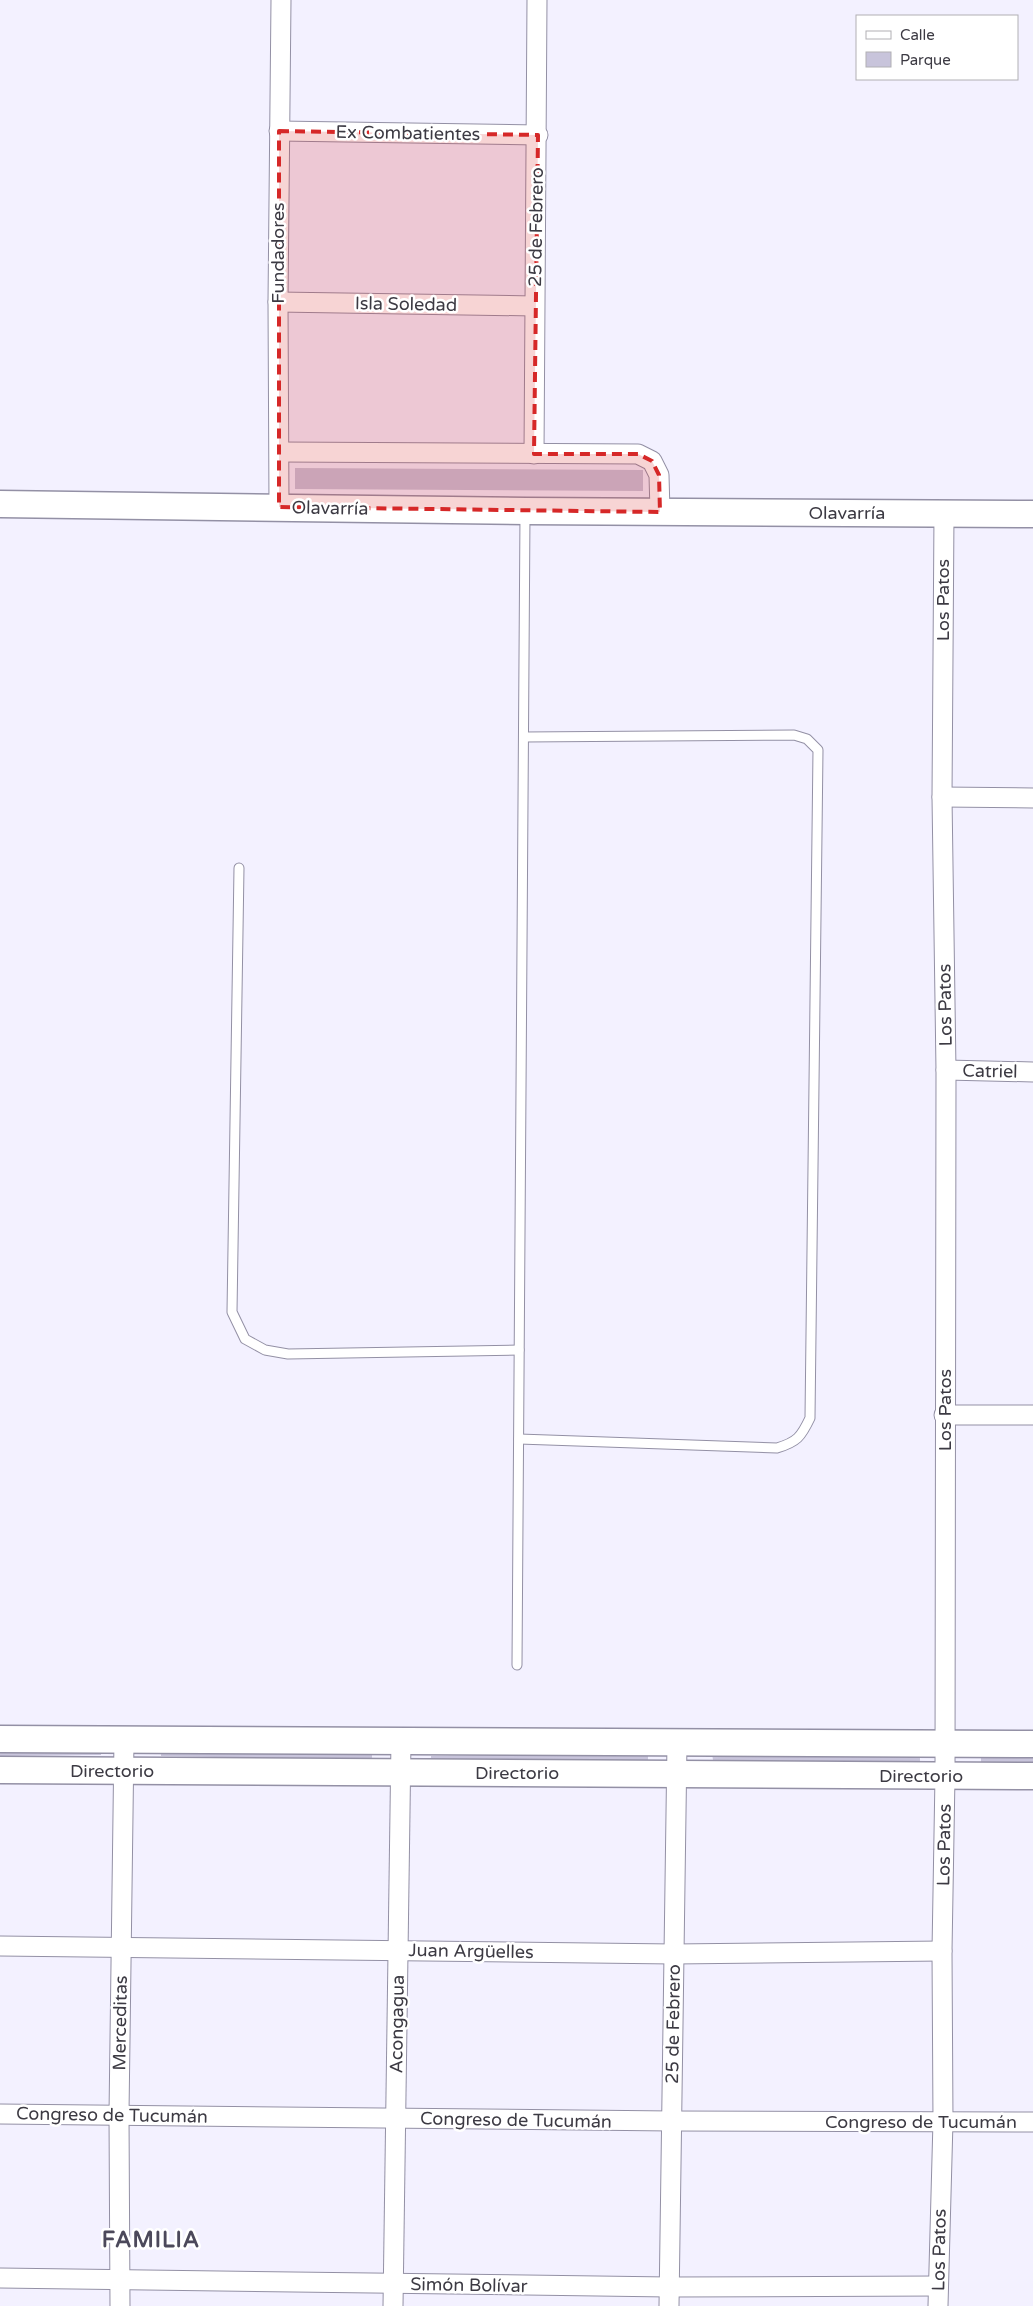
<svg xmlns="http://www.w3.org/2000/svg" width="1033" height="2306" font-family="'Varela Round',sans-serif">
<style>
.green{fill:#c8c4db}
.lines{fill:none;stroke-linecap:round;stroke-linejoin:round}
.lane-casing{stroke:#9390a5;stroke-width:11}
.street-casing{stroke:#9390a5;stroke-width:21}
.secondary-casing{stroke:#9390a5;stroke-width:29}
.lane{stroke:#fff;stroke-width:9}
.street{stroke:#fff;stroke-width:19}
.secondary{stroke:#fff;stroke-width:26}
.marked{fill:#d62828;fill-opacity:0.2;stroke:#d62828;stroke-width:4;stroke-dasharray:10 6;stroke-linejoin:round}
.labels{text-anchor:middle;stroke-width:5;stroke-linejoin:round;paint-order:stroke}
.street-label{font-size:18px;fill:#3c3a43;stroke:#fff}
.district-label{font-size:22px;font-weight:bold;letter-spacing:1px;fill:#4c495b;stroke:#fff}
</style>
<rect width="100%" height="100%" fill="#f3f1ff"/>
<g class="green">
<path d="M295,468L643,470V491L295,489Z"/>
<path d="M101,1748V1755L0,1756V1749Z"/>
<path d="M161,1749L372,1754V1760L161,1756Z"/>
<path d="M712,1753L920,1755V1762L713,1760Z"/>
<path d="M648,1754V1761L431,1763V1756Z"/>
<rect x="981" y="1756" width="52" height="7"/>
</g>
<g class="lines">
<g class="lane-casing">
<g id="lane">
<path d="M239,868L232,1312L245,1339L265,1350L288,1354L519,1350"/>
<path d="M519,1439L777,1448C797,1442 801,1437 810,1418L818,750L807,739L794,735L524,737"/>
<path d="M517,1665L525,514"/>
</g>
</g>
<g class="street-casing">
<g id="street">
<path d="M279,131L538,135"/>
<path d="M278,302L534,306"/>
<path d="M280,452L638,454L652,461L659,475L660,512"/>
<path d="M534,454L537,0"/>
<path d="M279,507L278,302L281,0"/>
<path d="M942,797L1033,798"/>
<path d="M946,1070L1033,1072"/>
<path d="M944,1415H1033"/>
<path d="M0,1946L674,1954L942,1951"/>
<path d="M0,2114L672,2121L1033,2122"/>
<path d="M0,2278L669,2287L938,2286"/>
<path d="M120,2306L119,2114L124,1740"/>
<path d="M393,2306L401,1741"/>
<path d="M669,2306L677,1743"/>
<path d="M938,2306L943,2121L942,1951L945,1776L946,1070L942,797L944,514"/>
</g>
</g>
<g class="secondary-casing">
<g id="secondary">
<path d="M0,504L526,511L1033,514"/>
<path d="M0,1739L1033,1744"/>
<path d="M0,1770L1033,1776"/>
</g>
</g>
<use href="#lane" class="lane"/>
<use href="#street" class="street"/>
<use href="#secondary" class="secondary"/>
</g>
<path class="marked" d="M279,131L538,135L534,454H638L652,461L659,475L660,512L279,507Z"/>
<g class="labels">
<g class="street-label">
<text transform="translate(408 133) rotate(1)" y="6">Ex Combatientes</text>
<text transform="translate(536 227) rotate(-89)" y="6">25 de Febrero</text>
<text transform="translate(278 253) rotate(-90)" y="6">Fundadores</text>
<text transform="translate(406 304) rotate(1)" y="6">Isla Soledad</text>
<text transform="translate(330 508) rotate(1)" y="6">Olavarría</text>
<text x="847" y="519">Olavarría</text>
<text transform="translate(943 600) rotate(-90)" y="6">Los Patos</text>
<text transform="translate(945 1005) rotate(-91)" y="6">Los Patos</text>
<text transform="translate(990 1071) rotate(1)" y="6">Catriel</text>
<text transform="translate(945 1410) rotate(-90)" y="6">Los Patos</text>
<text x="112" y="1777">Directorio</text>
<text x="517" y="1779">Directorio</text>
<text x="921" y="1782">Directorio</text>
<text transform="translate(944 1845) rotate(-89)" y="6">Los Patos</text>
<text transform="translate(471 1951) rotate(1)" y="6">Juan Argüelles</text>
<text transform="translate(120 2023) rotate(-89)" y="6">Merceditas</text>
<text transform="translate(397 2024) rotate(-89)" y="6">Acongagua</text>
<text transform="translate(673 2024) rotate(-89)" y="6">25 de Febrero</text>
<text transform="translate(112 2115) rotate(1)" y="6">Congreso de Tucumán</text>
<text transform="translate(516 2120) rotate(1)" y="6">Congreso de Tucumán</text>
<text x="921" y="2128">Congreso de Tucumán</text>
<text transform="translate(939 2250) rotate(-89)" y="6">Los Patos</text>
<text transform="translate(469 2285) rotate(1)" y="6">Simón Bolívar</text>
</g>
<g class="district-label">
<text x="151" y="2247">FAMILIA</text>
</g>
</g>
<rect x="856" y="15" width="162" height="65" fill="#ffffff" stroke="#b1b0b4"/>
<rect x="866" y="31" width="25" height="8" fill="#ffffff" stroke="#b1b0b4"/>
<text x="900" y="40" font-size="15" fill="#3c3a43">Calle</text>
<rect x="866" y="52" width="25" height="15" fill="#c8c4db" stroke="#b1b0b4"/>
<text x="900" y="65" font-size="15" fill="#3c3a43">Parque</text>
</svg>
